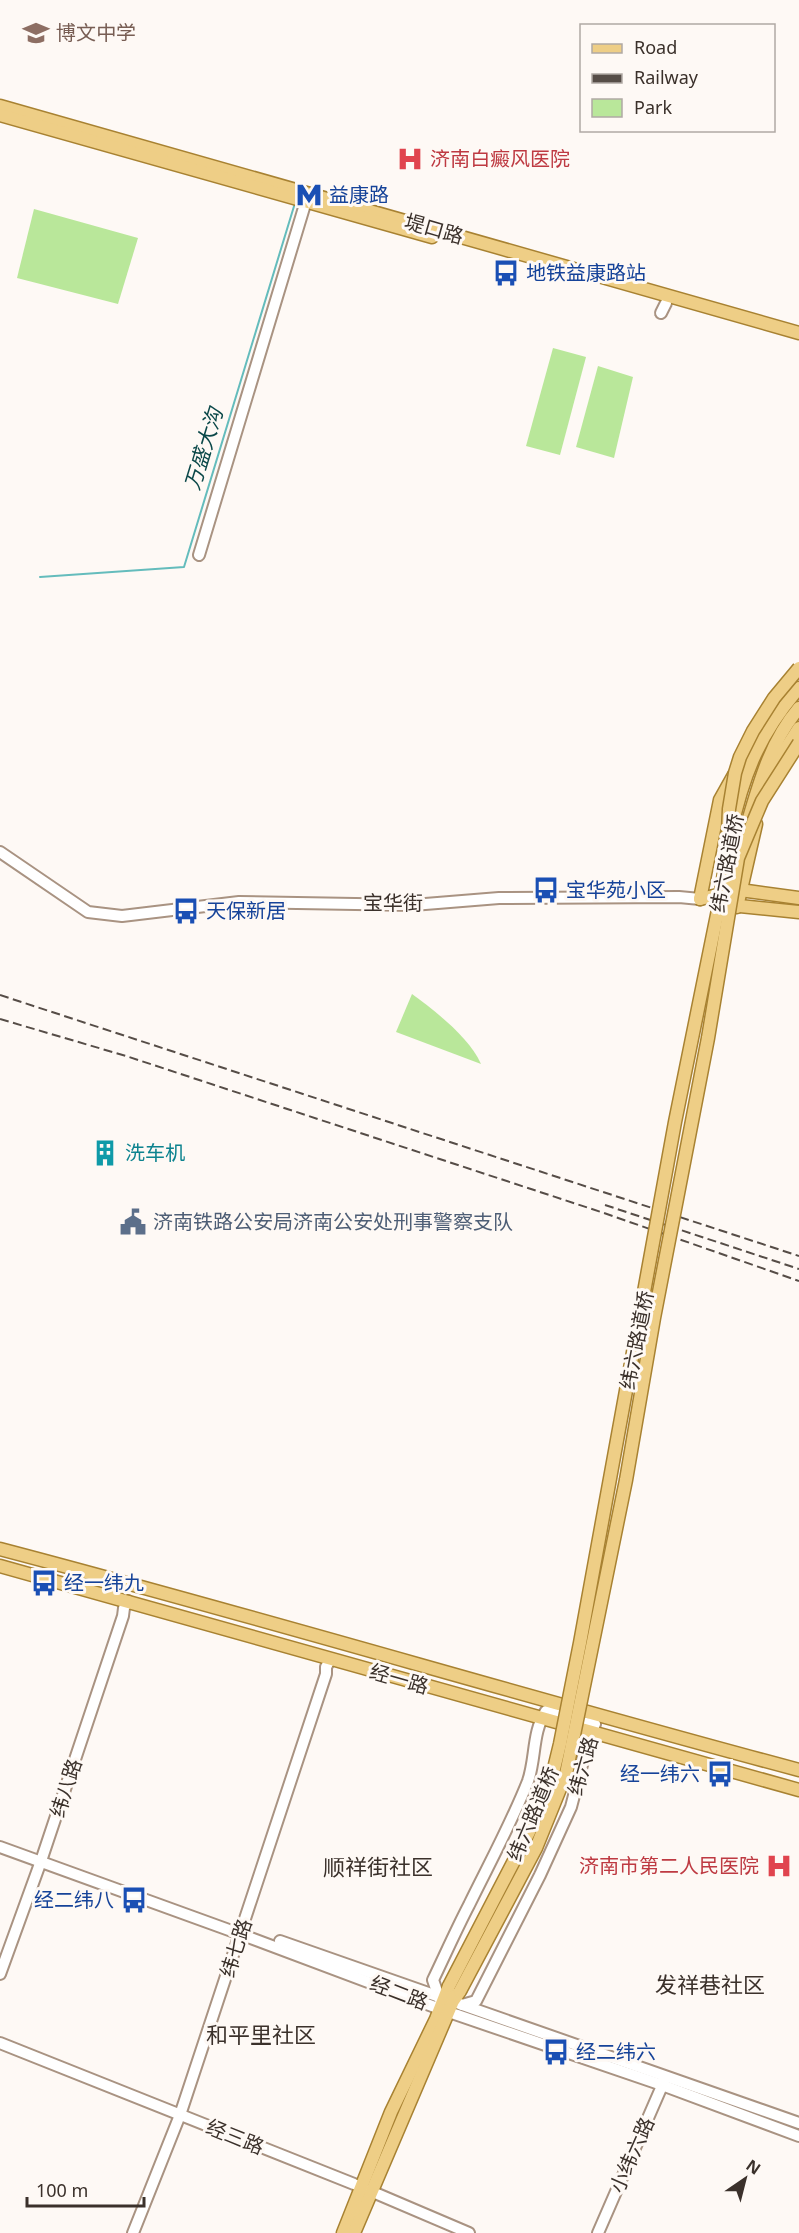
<svg xmlns="http://www.w3.org/2000/svg" width="799" height="2233" font-family="'Noto Sans','Noto Sans SC',sans-serif">
<style>
.green{fill:#b9e79a}
.lines{fill:none;stroke-linecap:round;stroke-linejoin:round}
.stream{stroke:#64bcbc;stroke-width:2}
.minor-casing{stroke:#a99382;stroke-width:14}
.major-casing{stroke:#a88232;stroke-width:15}
.minor{stroke:#fff;stroke-width:10}
.major{stroke:#eece86;stroke-width:12}
.rail{stroke:#564d47;stroke-width:2;stroke-dasharray:9 4.5;stroke-linecap:butt}
.major-bridge-casing{stroke:#a88232;stroke-width:15;stroke-linecap:butt}
.major-bridge{stroke:#eece86;stroke-width:12}
.labels{text-anchor:middle;stroke-width:6;stroke-linejoin:round;paint-order:stroke}
.education-label{font-size:20px;fill:#785e54;stroke:#fef9f5;text-anchor:start}
.health-label{font-size:20px;fill:#be3a42;stroke:#fef9f5;text-anchor:start}
.transit-label{font-size:20px;fill:#164399;stroke:#fef9f5;text-anchor:start}
.street-label{font-size:20px;fill:#3b312b;stroke:#fef9f5}
.culture-label{font-size:20px;fill:#0d838f;stroke:#fef9f5;text-anchor:start}
.service-label{font-size:20px;fill:#4e5e75;stroke:#fef9f5;text-anchor:start}
.water-label{font-size:21px;font-style:italic;fill:#0b4849;stroke:#fef9f5}
.quarter-label{font-size:22px;fill:#3b312b;stroke:#fef9f5}
</style>
<rect width="100%" height="100%" fill="#fef9f5"/>
<g class="green">
<path d="M34,209L138,238L118,304L17,278Z"/>
<path d="M553,348L586,357L560,455L526,446Z"/>
<path d="M598,366L633,377L614,458L576,447Z"/>
<path d="M412,994C435,1011 469,1037 481,1064L396,1032Z"/>
</g>
<g class="lines">
<path class="stream" d="M40,577L184,567L295,203"/>
<g class="minor-casing">
<g id="minor">
<path d="M661,313L666,303"/>
<path d="M199,555L306,201"/>
<path d="M0,852L88,912L122,916L239,902L413,905L499,898L679,897L700,899"/>
<path d="M0,1847L240,1934L440,2009L662,2085L799,2136"/>
<path d="M280,1941L799,2123"/>
<path d="M0,1974L41,1861L123,1616L124,1608L128,1601"/>
<path d="M440,2000L433,1980C445,1955 456,1930 469,1905C489,1864 511,1824 528,1781C536,1758 532,1732 546,1711L590,1724L597,1716"/>
<path d="M462,2005L476,2001L540,1875L571,1807L588,1742L595,1724"/>
<path d="M0,2043L354,2184L469,2233"/>
<path d="M133,2233L180,2115L326,1674V1667L330,1660"/>
<path d="M598,2233L665,2079"/>
</g>
</g>
<g class="major-casing">
<g id="major">
<path d="M0,106L799,333"/>
<path d="M0,115L432,237"/>
<path d="M763,798L768,776L799,728"/>
<path d="M747,825C759,784 770,742 799,708"/>
<path d="M731,831C743,774 760,733 799,688"/>
<path d="M700,899L720,800L734,775"/>
<path d="M700,899L740,890L799,898"/>
<path d="M730,905L799,912"/>
<path d="M737,907L756,824"/>
<path d="M0,1549C267,1619 532,1699 799,1770"/>
<path d="M0,1566L799,1790"/>
<path d="M343,2233L391,2112L436,2019L449,1986"/>
<path d="M354,2233L453,2001L460,1991"/>
</g>
</g>
<use href="#minor" class="minor"/>
<use href="#major" class="major"/>
<g class="rail">
<path d="M0,995L799,1256"/>
<path d="M0,1019L126,1056L601,1212L799,1281"/>
<path d="M605,1205L799,1269"/>
</g>
<g class="major-bridge-casing">
<g id="major-bridge">
<path d="M449,1986L529,1832L552,1777L560,1744L580,1643L675,1122L718,910L727,854L729,809L735,773L740,757L753,731L774,698L799,668"/>
<path d="M460,1991L536,1848L566,1774L626,1480L654,1318L708,1038L738,858L762,801L799,743"/>
</g>
</g>
<use href="#major-bridge" class="major-bridge"/>
</g>
<defs>
<g id="school-bare" transform="scale(2.07)"><path d="M0-5L7-2L0 1L-7-2ZM-4 1L0 2.5L4 1V4Q0 6-4 4Z" fill="#8d6e63" stroke="#fef9f5" stroke-width="2.5" paint-order="stroke"/></g>
<g id="hospital-bare" transform="scale(2.07)"><path d="M-5-5h3v3.5h4V-5h3V5h-3V1.5h-4V5h-3Z" fill="#e0444e" stroke="#fef9f5" stroke-width="2.5" paint-order="stroke"/></g>
<g id="metro-bare" transform="scale(2.07)"><path d="M-5.5 5V-5H-3L0 0L3-5H5.5V5H3V-.5L0 4L-3-.5V5Z" fill="#1a4fb4" stroke="#fef9f5" stroke-width="2.5" paint-order="stroke"/></g>
<g id="bus-bare" transform="scale(2.07)"><path d="M-5-6H5V4H4V6H2V4H-2V6H-4V4H-5ZM-3.5-4V0h7V-4ZM-3.5 1.2v1.5H-2V1.2ZM2 1.2v1.5H3.5V1.2Z" fill="#1a4fb4" stroke="#fef9f5" stroke-width="2.5" paint-order="stroke"/></g>
<g id="building-bare" transform="scale(2.07)"><path d="M-4-6H4V6H1V3H-1V6H-4ZM-2.5-4.3h1.7v1.8h-1.7ZM.8-4.3h1.7v1.8H.8ZM-2.5-1h1.7V.8h-1.7ZM.8-1h1.7V.8H.8Z" fill="#0f9aa8" stroke="#fef9f5" stroke-width="2.5" paint-order="stroke"/></g>
<g id="civic-bare" transform="scale(2.07)"><path d="M-.6-6.5H3V-4.5H.6V-3L4-1V1h2V6H-6V1h2V-1L-.6-3ZM-1.2 2.5V6h2.4V2.5Z" fill="#5c6f8a" stroke="#fef9f5" stroke-width="2.5" paint-order="stroke"/></g>
</defs>
<g fill-rule="evenodd">
<use href="#school-bare" x="36" y="33"/>
<use href="#hospital-bare" x="410" y="159"/>
<use href="#metro-bare" x="309" y="195"/>
<use href="#bus-bare" x="506" y="273"/>
<use href="#bus-bare" x="546" y="890"/>
<use href="#bus-bare" x="186" y="911"/>
<use href="#building-bare" x="105" y="1153"/>
<use href="#civic-bare" x="133" y="1222"/>
<use href="#bus-bare" x="44" y="1583"/>
<use href="#bus-bare" x="720" y="1774"/>
<use href="#hospital-bare" x="779" y="1866"/>
<use href="#bus-bare" x="134" y="1900"/>
<use href="#bus-bare" x="556" y="2052"/>
</g>
<g class="labels">
<g class="education-label">
<text x="56" y="40">博文中学</text>
</g>
<g class="health-label">
<text x="430" y="166">济南白癜风医院</text>
<text x="759" y="1873" text-anchor="end">济南市第二人民医院</text>
</g>
<g class="transit-label">
<text x="329" y="202">益康路</text>
<text x="526" y="280">地铁益康路站</text>
<text x="566" y="897">宝华苑小区</text>
<text x="206" y="918">天保新居</text>
<text x="64" y="1590">经一纬九</text>
<text x="700" y="1781" text-anchor="end">经一纬六</text>
<text x="114" y="1907" text-anchor="end">经二纬八</text>
<text x="576" y="2059">经二纬六</text>
</g>
<g class="street-label">
<text transform="translate(434 229) rotate(16)" y="7">堤口路</text>
<text transform="translate(727 863) rotate(-79)" y="7">纬六路道桥</text>
<text x="393" y="910">宝华街</text>
<text transform="translate(637 1340) rotate(-79)" y="7">纬六路道桥</text>
<text transform="translate(399 1679) rotate(16)" y="7">经一路</text>
<text transform="translate(583 1766) rotate(-74)" y="7">纬六路</text>
<text transform="translate(66 1788) rotate(-72)" y="7">纬八路</text>
<text transform="translate(533 1814) rotate(-67)" y="7">纬六路道桥</text>
<text transform="translate(236 1948) rotate(-72)" y="7">纬七路</text>
<text transform="translate(399 1993) rotate(21)" y="7">经二路</text>
<text transform="translate(235 2137) rotate(22)" y="7">经三路</text>
<text transform="translate(632 2155) rotate(-66)" y="7">小纬六路</text>
</g>
<g class="culture-label">
<text x="125" y="1160">洗车机</text>
</g>
<g class="service-label">
<text x="153" y="1229">济南铁路公安局济南公安处刑事警察支队</text>
</g>
<g class="water-label">
<text transform="translate(204 449) rotate(-73)" y="7">万盛大沟</text>
</g>
<g class="quarter-label">
<text x="378" y="1875">顺祥街社区</text>
<text x="710" y="1993">发祥巷社区</text>
<text x="261" y="2043">和平里社区</text>
</g>
</g>
<rect x="580" y="24" width="195" height="108" fill="#fef9f5" stroke="#b0a9a4" stroke-width="1.5"/>
<rect x="592" y="44" width="30" height="9" fill="#eece86" stroke="#b0a9a4" stroke-width="1.5"/>
<text x="634" y="54" font-size="18" fill="#3b312b">Road</text>
<rect x="592" y="74" width="30" height="9" fill="#564d47" stroke="#b0a9a4" stroke-width="1.5"/>
<text x="634" y="84" font-size="18" fill="#3b312b">Railway</text>
<rect x="592" y="99" width="30" height="18" fill="#b9e79a" stroke="#b0a9a4" stroke-width="1.5"/>
<text x="634" y="114" font-size="18" fill="#3b312b">Park</text>
<g transform="translate(745 2179) rotate(35)" stroke="#fef9f5" stroke-width="4.5" paint-order="stroke">
<path d="M0-4.5L10 22L0 15L-10 22Z" fill="#3b312b"/>
<text y="-9" font-size="16" font-weight="bold" text-anchor="middle" fill="#3b312b">N</text>
</g>
<path d="M27 2197v9h117v-9" fill="none" stroke="#3b312b" stroke-width="3"/>
<text x="36" y="2197" font-size="18" fill="#3b312b" stroke="#fef9f5" stroke-width="4.5" paint-order="stroke">100 m</text>
</svg>
